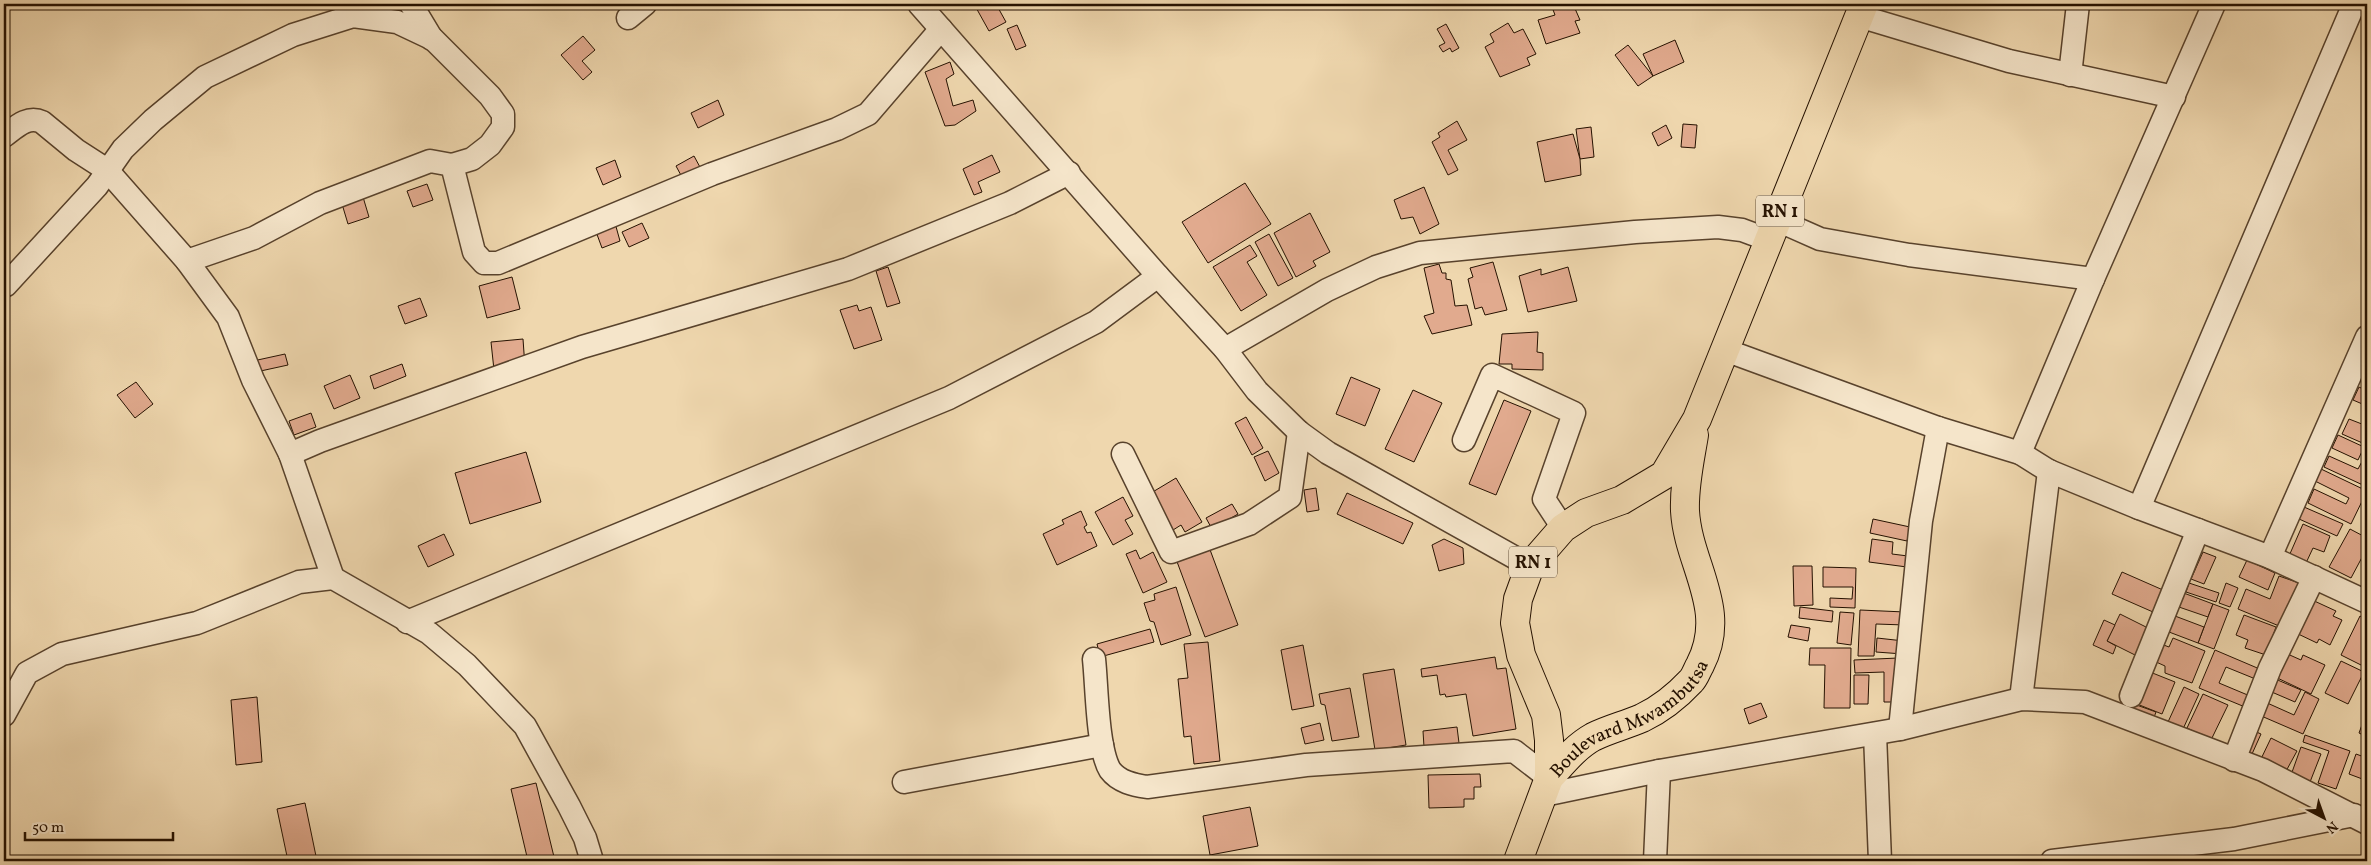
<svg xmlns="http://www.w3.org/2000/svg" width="2371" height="865" font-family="Vollkorn,serif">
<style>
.building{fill:#e1aa8e;stroke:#251100}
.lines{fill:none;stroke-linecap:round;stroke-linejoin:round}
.street-casing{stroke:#58422c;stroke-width:25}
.highway-casing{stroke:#251100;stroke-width:30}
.street{stroke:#f5e5ca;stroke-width:22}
.highway{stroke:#efd7ae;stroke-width:28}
.labels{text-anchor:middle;stroke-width:5;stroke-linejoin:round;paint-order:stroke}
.shield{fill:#f5e5ca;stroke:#63513d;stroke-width:1}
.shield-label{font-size:18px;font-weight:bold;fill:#251100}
.street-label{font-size:19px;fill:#251100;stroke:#f5e5ca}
</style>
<rect width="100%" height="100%" fill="#efd7ae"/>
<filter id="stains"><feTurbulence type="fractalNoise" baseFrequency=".004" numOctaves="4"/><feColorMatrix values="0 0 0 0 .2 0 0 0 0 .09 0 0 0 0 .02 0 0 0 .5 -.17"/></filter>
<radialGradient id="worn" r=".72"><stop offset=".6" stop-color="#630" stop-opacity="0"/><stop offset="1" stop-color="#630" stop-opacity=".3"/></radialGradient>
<g class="building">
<path d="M974,4H996L1006,22L989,31Z"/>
<path d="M1559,4H1573L1580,20L1575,21L1580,33L1546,44L1538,20L1555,15L1552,7Z"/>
<path d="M1508,23L1514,33L1523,29L1536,54L1527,58L1530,65L1500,77L1485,47L1494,42L1490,34Z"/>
<path d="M1446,24L1459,48L1452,52L1450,48L1443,52L1439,46L1445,43L1437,29Z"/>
<path d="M1017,25L1026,46L1016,50L1007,29Z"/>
<path d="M583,36L595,50L582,61L592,72L583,80L561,55Z"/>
<path d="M1675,40L1684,62L1653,76L1643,54Z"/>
<path d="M1628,45L1653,76L1638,86L1615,55Z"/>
<path d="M950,62L954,74L946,79L953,106L973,100L976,111L955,125L945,126L925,72Z"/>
<path d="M718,100L724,115L698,128L691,113Z"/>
<path d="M1457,121L1467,140L1448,150L1458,170L1448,175L1432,142L1440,137L1438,133Z"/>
<path d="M1683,124L1697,125L1695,148L1681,147Z"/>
<path d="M1666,125L1672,138L1658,146L1652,133Z"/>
<path d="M1591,127L1594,157L1580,159L1576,129Z"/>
<path d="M1573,134L1580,159L1581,175L1545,182L1537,142Z"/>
<path d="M992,155L1000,172L978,182L982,192L974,195L963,169Z"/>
<path d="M694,156L701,169L683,179L676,166Z"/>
<path d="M615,160L621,177L603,185L596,168Z"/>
<path d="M1245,183L1271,224L1208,263L1182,222Z"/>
<path d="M427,184L433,200L413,207L407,191Z"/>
<path d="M1424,187L1439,224L1420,234L1413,217L1401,219L1394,200Z"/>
<path d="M363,197L369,217L348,224L342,204Z"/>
<path d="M1310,213L1330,252L1313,261L1316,266L1296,277L1274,233Z"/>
<path d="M615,223L620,241L602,248L595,229Z"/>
<path d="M642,223L649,238L629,247L622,232Z"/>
<path d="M1269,234L1293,278L1278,286L1255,242Z"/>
<path d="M1250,245L1257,256L1247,262L1267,295L1241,311L1213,267Z"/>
<path d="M1493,262L1507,310L1485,315L1482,307L1475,309L1468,279L1473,277L1470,268Z"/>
<path d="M1439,264L1442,273H1446V279L1451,280L1455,306L1467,305L1472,325L1432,334L1424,316L1434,313L1424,268Z"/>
<path d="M888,267L900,303L887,307L876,271Z"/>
<path d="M1568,267L1577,301L1528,312L1519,276L1541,269V275Z"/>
<path d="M512,277L520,309L487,318L479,286Z"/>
<path d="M420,298L427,316L405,324L398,306Z"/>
<path d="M857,305L859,311L871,307L882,340L854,349L840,310Z"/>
<path d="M1538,332L1537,352L1543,353V370L1512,369V364H1499L1502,334Z"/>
<path d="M523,339L525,367L494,370L491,342Z"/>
<path d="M285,354L288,365L256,372L253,361Z"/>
<path d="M402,364L406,376L374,389L370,376Z"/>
<path d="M350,375L360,398L334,409L324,386Z"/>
<path d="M1351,377L1380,389L1365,426L1336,414Z"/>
<path d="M136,382L153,404L135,418L117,395Z"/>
<path d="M2359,387L2367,391V406L2353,400Z"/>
<path d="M1413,390L1442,403L1414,462L1385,449Z"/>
<path d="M1504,400L1531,411L1496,495L1469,484Z"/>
<path d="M311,413L316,427L294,435L289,421Z"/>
<path d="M1246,417L1263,448L1252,455L1235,423Z"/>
<path d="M2349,419L2367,426V445L2342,434Z"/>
<path d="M2338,435L2364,447L2358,460L2332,448Z"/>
<path d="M1268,451L1279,473L1265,481L1254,457Z"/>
<path d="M526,452L541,502L470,524L455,473Z"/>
<path d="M2366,454L2367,480L2365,486L2324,467L2329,456L2358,469Z"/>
<path d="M2321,469L2367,491L2351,524L2308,503L2314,489L2346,504L2349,498L2315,481Z"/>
<path d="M1176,478L1202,522L1185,532L1181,525L1173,530L1151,493Z"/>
<path d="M1316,488L1319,510L1307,512L1304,490Z"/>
<path d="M1347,493L1413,523L1403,544L1337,514Z"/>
<path d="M1123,497L1133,516L1125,520L1133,534L1113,545L1095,512Z"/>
<path d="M1232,504L1238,514L1212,529L1206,518Z"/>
<path d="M2304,507L2343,524L2337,536L2299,519Z"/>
<path d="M1081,511L1087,525L1084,527L1087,533L1091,532L1097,546L1057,565L1043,534L1064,524L1062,520Z"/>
<path d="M1873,519L1910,527L1907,541L1870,533Z"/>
<path d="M2303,524L2330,536L2324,552L2313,548L2306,563L2289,556Z"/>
<path d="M2350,529L2367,538V548L2351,578L2329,567Z"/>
<path d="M444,534L454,555L428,567L418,546Z"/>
<path d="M1444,539L1463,548L1464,564L1439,571L1432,545Z"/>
<path d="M1872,539L1893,542L1892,554L1908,556L1907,567L1869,562Z"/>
<path d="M1209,547L1238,625L1205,637L1176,559Z"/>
<path d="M1136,550L1140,559L1153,552L1167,582L1143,593L1126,554Z"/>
<path d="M2203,552L2216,557L2204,584L2191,579Z"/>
<path d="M2247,560L2275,573L2268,590L2239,577Z"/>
<path d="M1793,566H1812L1813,605L1794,606Z"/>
<path d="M1823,567L1856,568L1855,608L1830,607V598L1852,599L1853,587H1823Z"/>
<path d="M2122,572L2163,590L2153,612L2112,594Z"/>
<path d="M2279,576L2302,584L2284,628L2238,609L2246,589L2270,599Z"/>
<path d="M2189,583L2219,593L2216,602L2186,592Z"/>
<path d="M2226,583L2238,588L2230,607L2219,603Z"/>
<path d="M1176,587L1191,635L1161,645L1154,622L1150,621L1144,603L1155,600L1154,594Z"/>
<path d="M2181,592L2213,604L2208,617L2176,606Z"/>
<path d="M2310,599L2336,611L2333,616L2342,620L2330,645L2319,639L2317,643L2294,632Z"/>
<path d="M2213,604L2229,610L2214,649L2198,643Z"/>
<path d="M1800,607L1833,611L1832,622L1799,618Z"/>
<path d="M1860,610L1905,612V625L1876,624L1874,656H1858Z"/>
<path d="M1840,612L1854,613L1851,645L1837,643Z"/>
<path d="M2120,614L2148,628L2135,655L2107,641Z"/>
<path d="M2244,615L2276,627L2266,655L2245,648L2248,640L2236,635Z"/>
<path d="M2175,616L2204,627L2198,643L2169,632Z"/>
<path d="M2360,616L2367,620V637L2364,644L2367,645V668L2341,655Z"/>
<path d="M2104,620L2115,625L2107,641L2116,646L2113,654L2093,645Z"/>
<path d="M1791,625L1810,628L1808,641L1788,637Z"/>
<path d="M1150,629L1154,642L1100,657L1097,644Z"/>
<path d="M1877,638L1904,641L1903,654L1876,652Z"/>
<path d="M2173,638L2205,651L2192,683L2165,673V666L2154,661L2161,644L2169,647Z"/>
<path d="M1208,642L1220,761L1194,764L1191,736L1184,737L1178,679L1188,678L1184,644Z"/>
<path d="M1303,645L1314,706L1292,710L1281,650Z"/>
<path d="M1810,648H1851L1850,708H1824L1825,665H1809Z"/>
<path d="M2215,650L2262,670L2258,680L2226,667L2219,683L2250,696L2245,707L2199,688Z"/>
<path d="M2283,652L2301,660L2303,655L2325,665L2311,694L2271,675Z"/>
<path d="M1495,657L1497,669L1506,668L1516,729L1473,736L1466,694L1446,697L1445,694L1440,695L1437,675L1422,677L1421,669Z"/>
<path d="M1898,658L1899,702H1884V672L1855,673L1854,660Z"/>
<path d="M2341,661L2364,672L2348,704L2325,693Z"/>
<path d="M1394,669L1406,745L1375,750L1363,674Z"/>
<path d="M2150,672L2175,682L2162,714L2137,704Z"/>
<path d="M1854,675H1869L1868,704H1854Z"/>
<path d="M2273,678L2301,690L2295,702L2267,690Z"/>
<path d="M2184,687L2199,694L2183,729L2168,722Z"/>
<path d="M1350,688L1359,737L1332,741L1325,705L1321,704L1319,694Z"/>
<path d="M2305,692L2319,699L2303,734L2259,715L2265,702L2294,715Z"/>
<path d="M2203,694L2228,705L2211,740L2187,728Z"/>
<path d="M257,697L262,762L236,765L231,700Z"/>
<path d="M1761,703L1767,717L1749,724L1744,709Z"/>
<path d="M2131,703L2156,712L2153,720L2128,712Z"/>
<path d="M2366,714L2367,715V737L2359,733Z"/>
<path d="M1320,723L1324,740L1305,744L1301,728Z"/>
<path d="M1457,727L1459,743L1424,747L1423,731Z"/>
<path d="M2252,730L2261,734L2252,754L2244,751Z"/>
<path d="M2305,735L2350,751L2336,789L2318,783L2329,751L2303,742Z"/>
<path d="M2271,738L2297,751L2285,773L2260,761Z"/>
<path d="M2301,747L2321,754L2310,782L2291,775Z"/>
<path d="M2356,754L2367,758V786L2364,785L2365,780L2349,774Z"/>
<path d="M1480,774L1481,787H1474V799H1464V807L1429,808L1428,775Z"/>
<path d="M536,783L555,861H528L511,789Z"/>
<path d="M305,803L317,861H288L277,809Z"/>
<path d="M1250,807L1258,846L1210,855L1203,816Z"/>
</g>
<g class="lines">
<g class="street-casing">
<g id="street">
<path d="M411,4L432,39"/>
<path d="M919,4L1158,276L1225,349L1257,391L1299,432L1328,453L1530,566"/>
<path d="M1859,16L2009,61L2174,97"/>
<path d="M628,18L645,4"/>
<path d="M2070,75L2078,4"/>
<path d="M4,136C15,128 27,115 42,122L76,150L107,170L187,261"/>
<path d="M1777,220L1820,239L1909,255L2093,279"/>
<path d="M6,285L97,186L123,149L153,120L205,77L293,35L353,16L397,22L433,39L490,96L503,114V127L490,145L472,159L452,165"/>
<path d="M1225,349L1327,290L1376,267L1420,253L1635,232L1718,227L1742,230L1769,240"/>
<path d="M1725,350L1938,428L2020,453L2049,471L2139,508L2270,557L2367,602"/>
<path d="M1464,440L1492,375L1574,413L1544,499L1563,528"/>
<path d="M2020,453L2093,279L2214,4"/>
<path d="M290,454L253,380L228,317L187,261L254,238L320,203L430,161L452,165L474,252L484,263H498L712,174L837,129L868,114L941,29"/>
<path d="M1123,454L1171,552L1249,524L1290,497L1299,432"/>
<path d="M2139,508L2354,4"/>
<path d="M2270,557L2367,337"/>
<path d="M333,578L290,454L320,441L582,347L848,269L1010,203L1069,173"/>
<path d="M407,622L949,398L1096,322L1158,276"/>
<path d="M1094,659C1097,686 1097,748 1110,770C1119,782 1134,785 1147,787L1306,765L1514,751L1549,778"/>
<path d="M2131,696L2198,530"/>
<path d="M2021,699L2049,471"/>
<path d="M4,715L27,673L62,654L197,623L299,582L333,578L429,633L467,665L525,726L569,806L585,838L592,861"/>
<path d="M1900,729L1921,521L1938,428"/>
<path d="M1875,734L1880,861"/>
<path d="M2234,760L2270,668L2314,577"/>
<path d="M904,782L1102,745"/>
<path d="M1544,795L1659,771L1900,729L2021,699L2085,702L2263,770L2367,823"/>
<path d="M1655,861L1659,771"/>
<path d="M2052,861L2234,839L2354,815"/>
</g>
</g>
<g class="highway-casing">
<g id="highway">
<path id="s1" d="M1549,778C1562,764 1575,747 1593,737C1609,729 1626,725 1642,718C1661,709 1677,696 1691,681C1695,677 1697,670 1700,665C1729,609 1688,565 1685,511C1684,485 1690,460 1694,435"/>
<path d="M1518,861L1549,778V740L1546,715L1521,655L1515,623L1518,599L1530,566L1563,528L1586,513L1622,500L1664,475L1697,419L1864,4"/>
</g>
</g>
<use href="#street" class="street"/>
<use href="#highway" class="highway"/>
</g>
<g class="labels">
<g class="shield">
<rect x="1756" y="195.5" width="48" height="31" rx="4"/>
<rect x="1509" y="546.5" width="48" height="31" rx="4"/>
</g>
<g class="shield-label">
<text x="1780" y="217">RN 1</text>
<text x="1533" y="568">RN 1</text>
</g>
<g class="street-label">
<text dy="7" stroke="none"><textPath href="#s1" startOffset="102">Boulevard Mwambutsa</textPath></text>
</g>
</g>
<rect width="2371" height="865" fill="none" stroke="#efd7ae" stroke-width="20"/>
<rect x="5" y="5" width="2361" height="855" fill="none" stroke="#251100" stroke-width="2.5"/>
<rect x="10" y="10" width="2351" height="845" fill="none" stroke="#251100"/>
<g transform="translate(2324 818) rotate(139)" stroke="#f5e5ca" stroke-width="4" paint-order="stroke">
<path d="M0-4L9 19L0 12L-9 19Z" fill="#251100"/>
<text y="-8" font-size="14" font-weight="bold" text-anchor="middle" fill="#251100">N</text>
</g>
<path d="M25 832v8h148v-8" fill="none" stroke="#251100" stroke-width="2.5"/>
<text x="32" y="832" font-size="15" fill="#251100" stroke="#f5e5ca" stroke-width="4" paint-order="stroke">50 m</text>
<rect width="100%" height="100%" filter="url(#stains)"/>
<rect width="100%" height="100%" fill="url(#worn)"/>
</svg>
